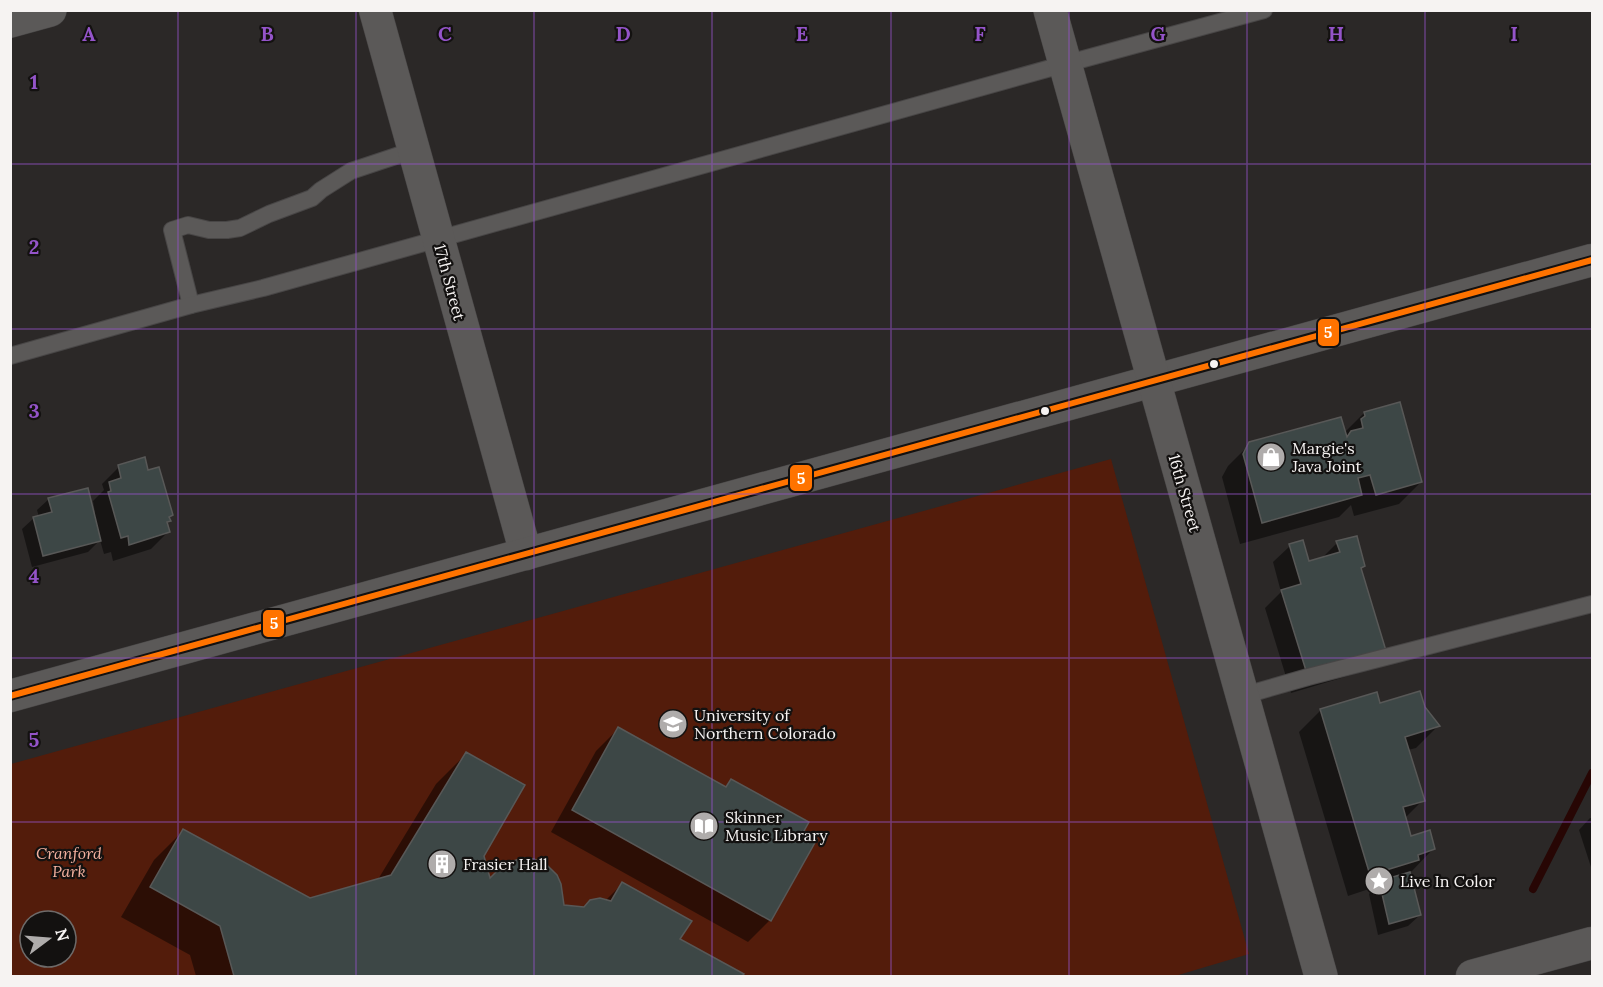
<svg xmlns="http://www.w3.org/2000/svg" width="1603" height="987" font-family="Lora,serif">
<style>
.green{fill:#531c0b;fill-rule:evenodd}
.shadow{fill:#0007}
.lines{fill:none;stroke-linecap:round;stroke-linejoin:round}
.stream{stroke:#270604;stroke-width:8}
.building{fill:#3d4746;stroke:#585857;stroke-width:1.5}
.service-casing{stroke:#484646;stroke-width:18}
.minor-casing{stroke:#484646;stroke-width:33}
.secondary-casing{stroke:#484646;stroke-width:34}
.service{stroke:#5b5958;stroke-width:16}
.minor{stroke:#5b5958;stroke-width:32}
.secondary{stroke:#5b5958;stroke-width:33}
.bus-1-casing{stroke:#131110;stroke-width:10}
.bus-1{stroke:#ff7300;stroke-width:6}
.grid{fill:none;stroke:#9454c9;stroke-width:1.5;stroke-opacity:0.55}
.bus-dot{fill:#f6f3f2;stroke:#131110;stroke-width:2}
.labels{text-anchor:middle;stroke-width:4.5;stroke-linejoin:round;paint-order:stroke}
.street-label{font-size:16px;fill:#f6f3f2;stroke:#131110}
.poi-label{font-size:16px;fill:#f6f3f2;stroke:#131110;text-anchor:start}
.park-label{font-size:16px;font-style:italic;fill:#f4b19f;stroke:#131110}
.grid-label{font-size:20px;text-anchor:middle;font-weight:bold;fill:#9454c9;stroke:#131110;stroke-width:4.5;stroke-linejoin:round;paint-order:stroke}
.line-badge{stroke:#131110;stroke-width:2}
.badge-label{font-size:16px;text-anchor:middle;font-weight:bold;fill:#fff}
</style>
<rect width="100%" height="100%" fill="#2b2827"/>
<path class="green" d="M1111,459L1249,954L1175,976H11V764ZM30,921H66V957H30Z"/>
<g class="shadow">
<path d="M1364,413L1421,482L1399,504L1354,516L1351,505L1339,517L1240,544L1222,477L1228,466L1250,444L1344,433Z"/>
<path d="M119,467L147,472L171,515L168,518L169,521L166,523L168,532L151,549L113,561L111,552L104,554L100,540L88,552L32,567L22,529L34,518L39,517L37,510L49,499L93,514L95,513L93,501L104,490L102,484Z"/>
<path d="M1337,543L1364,566L1360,569L1385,653L1368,670L1291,693L1265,608L1281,592L1273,562L1290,546L1308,563L1320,560Z"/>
<path d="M1379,705L1423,708L1438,726L1416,748L1408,750L1423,800L1405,818L1410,838L1433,849L1412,871L1408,872L1420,915L1408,926L1378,935L1369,894L1375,887L1348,896L1299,732L1321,710Z"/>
<path d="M618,729L724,788L731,780L770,920L748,942L551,832L596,751Z"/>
<path d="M466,754L482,856L490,881L563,906L583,909L605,901L622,884L678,939L742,975L741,976H196L190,955L121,917L154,860L184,830L310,899L377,881L436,784Z"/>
<path d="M1590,818H1592V866L1591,867L1579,830Z"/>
</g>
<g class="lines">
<path class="stream" d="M1533,889L1592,773"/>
</g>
<g class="building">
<path d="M1400,402L1422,482L1376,495L1370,475L1358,478L1362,495L1262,523L1243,454L1249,442L1341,417L1347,437L1351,431L1363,428L1361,419L1365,416L1364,412Z"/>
<path d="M145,457L148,470L159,467L173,515L169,517L171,521L167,522L170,532L129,545L128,536L121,538L108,492L111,491L109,482L121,478L118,465Z"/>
<path d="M88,488L101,541L43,556L33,517L52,512L48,498Z"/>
<path d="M1357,536L1365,566L1361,568L1387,654L1308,677L1281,590L1301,584L1289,544L1303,540L1309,561L1340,552L1336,541Z"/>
<path d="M1420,691L1425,707L1440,726L1405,737L1425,801L1403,807L1411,836L1430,830L1435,849L1418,855L1419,860L1370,875L1320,709L1377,692L1380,703Z"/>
<path d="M618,727L726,787L731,779L809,822L804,831L817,839L771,921L572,810Z"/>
<path d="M466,752L525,785L484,856L490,878L499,869L511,862L522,858L534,859L547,865L557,875L561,884L564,905L584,907L590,900L600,898L611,901L622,882L692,921L680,939L744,974L742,976H234L220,926L150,887L183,829L310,898L391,875Z"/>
<path d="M1410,872L1421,915L1389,924L1379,881Z"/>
</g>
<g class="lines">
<g class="service-casing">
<g id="service">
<path d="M191,305L172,230L188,225L209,230H227L240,228L269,214L312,198L321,190L351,171L414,150"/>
<path d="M10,356L191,305L263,288L1065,64L1264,10"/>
<path d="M1242,696L1308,677L1592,604"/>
</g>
</g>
<g class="minor-casing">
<g id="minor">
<path d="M375,10L526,554"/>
<path d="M10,696L1592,260"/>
<path d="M1472,976L1592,943"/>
</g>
</g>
<g class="secondary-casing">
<g id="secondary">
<path d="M1050,10L1321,976"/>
<path d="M10,21L50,10"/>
</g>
</g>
<use href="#service" class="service"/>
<use href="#minor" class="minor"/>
<use href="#secondary" class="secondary"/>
<g class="bus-1-casing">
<path id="bus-1" d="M10,696L1592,260"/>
</g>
<use href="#bus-1" class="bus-1"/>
</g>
<path class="grid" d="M178,10V976M356,10V976M534,10V976M712,10V976M891,10V976M1069,10V976M1247,10V976M1425,10V976M10,164H1592M10,329H1592M10,494H1592M10,658H1592M10,822H1592"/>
<defs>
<g id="shop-disc" transform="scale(1.5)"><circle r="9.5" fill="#afacab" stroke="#131110"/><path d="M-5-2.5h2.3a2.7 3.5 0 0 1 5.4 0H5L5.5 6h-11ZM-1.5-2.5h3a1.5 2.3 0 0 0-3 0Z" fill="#fff"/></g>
<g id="university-disc" transform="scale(1.5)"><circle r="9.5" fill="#afacab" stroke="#131110"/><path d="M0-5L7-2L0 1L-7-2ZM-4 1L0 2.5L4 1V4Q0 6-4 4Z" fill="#fff"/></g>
<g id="library-disc" transform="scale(1.5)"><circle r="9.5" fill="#afacab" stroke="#131110"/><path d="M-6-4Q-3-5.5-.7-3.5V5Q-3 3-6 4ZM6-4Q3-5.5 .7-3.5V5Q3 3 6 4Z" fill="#fff"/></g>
<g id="building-disc" transform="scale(1.5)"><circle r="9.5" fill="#afacab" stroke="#131110"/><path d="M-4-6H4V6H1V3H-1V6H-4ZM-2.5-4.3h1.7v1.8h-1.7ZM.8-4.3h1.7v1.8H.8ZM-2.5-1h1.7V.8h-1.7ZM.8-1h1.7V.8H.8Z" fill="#fff"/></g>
<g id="sight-disc" transform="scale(1.5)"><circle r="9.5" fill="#afacab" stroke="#131110"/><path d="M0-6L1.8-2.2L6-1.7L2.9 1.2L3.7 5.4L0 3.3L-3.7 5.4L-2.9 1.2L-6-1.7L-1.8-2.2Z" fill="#fff"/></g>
</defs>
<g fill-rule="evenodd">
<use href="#shop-disc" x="1271" y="457"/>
<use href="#university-disc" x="673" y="724"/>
<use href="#library-disc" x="704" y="826"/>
<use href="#building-disc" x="442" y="864"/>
<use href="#sight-disc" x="1379" y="881"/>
</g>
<g class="bus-dot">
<circle cx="1214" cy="364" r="5"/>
<circle cx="1045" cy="411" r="5"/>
</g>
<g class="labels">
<g class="street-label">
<text transform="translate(450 282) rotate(75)" y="6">17th Street</text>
<text transform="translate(1185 493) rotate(74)" y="6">16th Street</text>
</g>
<g class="poi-label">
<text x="1292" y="454">Margie's<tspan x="1292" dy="18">Java Joint</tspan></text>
<text x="694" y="721">University of<tspan x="694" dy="18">Northern Colorado</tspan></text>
<text x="725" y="823">Skinner<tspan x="725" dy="18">Music Library</tspan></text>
<text x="463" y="870">Frasier Hall</text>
<text x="1400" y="887">Live In Color</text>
</g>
<g class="park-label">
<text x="69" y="859">Cranford<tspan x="69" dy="18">Park</tspan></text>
</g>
</g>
<g class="grid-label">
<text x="89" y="41">A</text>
<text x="267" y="41">B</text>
<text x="445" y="41">C</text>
<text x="623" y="41">D</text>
<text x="802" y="41">E</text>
<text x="980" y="41">F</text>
<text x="1158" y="41">G</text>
<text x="1336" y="41">H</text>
<text x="1514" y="41">I</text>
<text x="34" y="89">1</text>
<text x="34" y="254">2</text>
<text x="34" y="418">3</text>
<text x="34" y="583">4</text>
<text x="34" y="747">5</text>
</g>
<g class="line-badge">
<rect x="1317" y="318" width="23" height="29" rx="6" fill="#ff7300"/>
<rect x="789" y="464" width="24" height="28" rx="6" fill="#ff7300"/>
<rect x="262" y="609" width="23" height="29" rx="6" fill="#ff7300"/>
</g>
<g class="badge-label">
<text x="1328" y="338">5</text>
<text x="801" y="484">5</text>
<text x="274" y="629">5</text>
</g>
<rect width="1603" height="987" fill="none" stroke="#f6f3f2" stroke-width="24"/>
<g transform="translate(48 939) rotate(74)"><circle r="28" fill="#131110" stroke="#6e6b6a" stroke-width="1.5"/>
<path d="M0-4.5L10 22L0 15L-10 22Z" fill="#afacab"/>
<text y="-9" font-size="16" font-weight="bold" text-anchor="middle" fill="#f6f3f2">N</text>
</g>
</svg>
